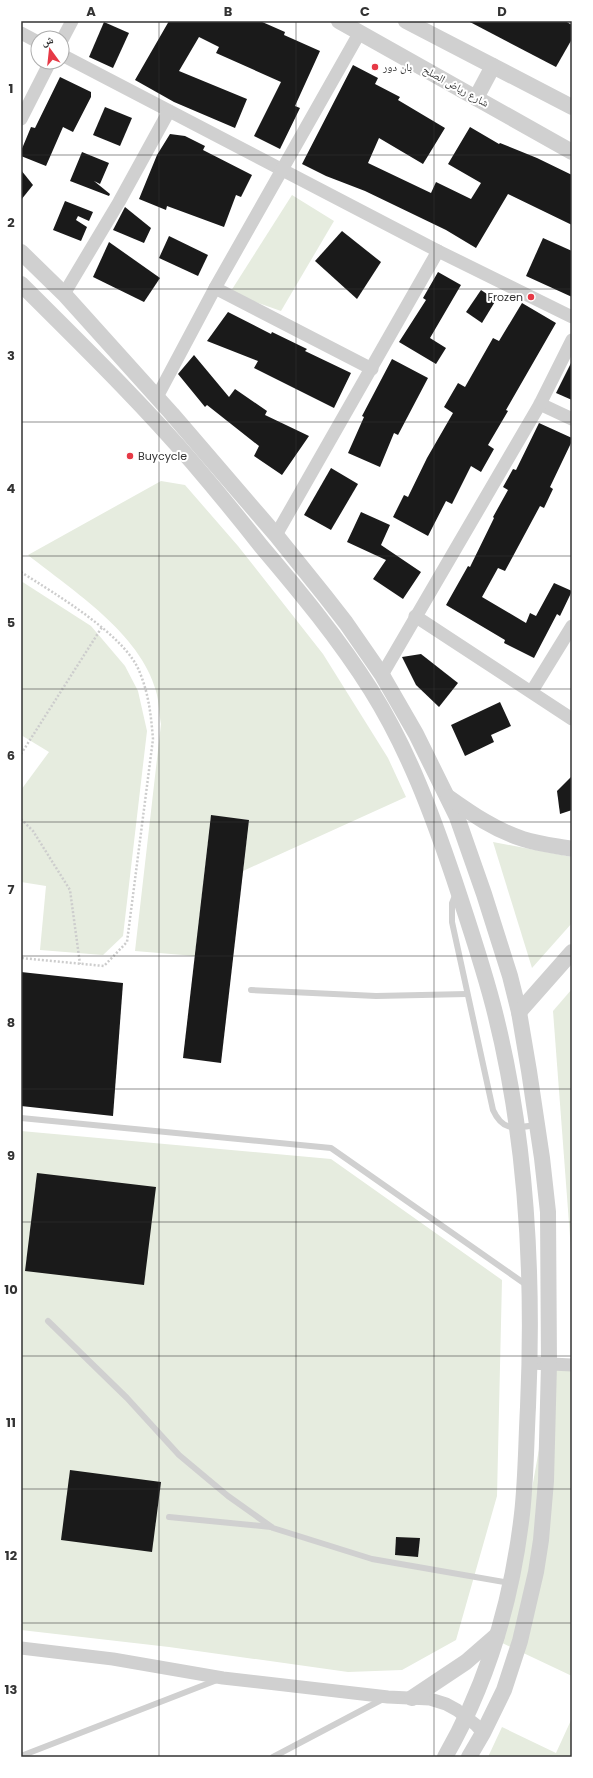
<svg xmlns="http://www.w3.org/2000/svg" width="593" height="1778" font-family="Poppins,'Noto Naskh Arabic',sans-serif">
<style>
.green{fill:#e6ecdf}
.building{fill:#1a1a1a}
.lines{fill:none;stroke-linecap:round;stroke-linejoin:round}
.path{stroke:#cdcdcd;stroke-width:2.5;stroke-dasharray:2 2;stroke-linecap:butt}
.service{stroke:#d0d0d0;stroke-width:6}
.minor{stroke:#d0d0d0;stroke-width:13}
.tertiary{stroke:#d0d0d0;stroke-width:16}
.grid{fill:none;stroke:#333;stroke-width:1;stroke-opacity:0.55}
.poi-dot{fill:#e63946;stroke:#fff;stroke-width:1.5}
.labels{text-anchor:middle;stroke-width:4;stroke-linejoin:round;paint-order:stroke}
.poi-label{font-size:11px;fill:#333;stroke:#fff;text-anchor:start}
.street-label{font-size:11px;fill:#333;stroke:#fff}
.neatline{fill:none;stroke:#333;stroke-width:1.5}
.grid-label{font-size:13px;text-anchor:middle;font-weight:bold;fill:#333}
</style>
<rect width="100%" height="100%" fill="#fff"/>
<g class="green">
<path d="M292,195L334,221L281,311L235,295L231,291Z"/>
<path d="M161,481L185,485L238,546L323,654L388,758L406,797L243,871L249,820L211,816L195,956L135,951L161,724C159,714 159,701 156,691C140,633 73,591 28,555Z"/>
<path d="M21,581L91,626L125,666L138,691L147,731L123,936L103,955L40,950L46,886L21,882V790L49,752L21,735Z"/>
<path d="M493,842L572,857V923L532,968Z"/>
<path d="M572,989V1263L553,1011Z"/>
<path d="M21,1131L331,1159L502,1280L497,1496L456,1640L402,1670L348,1672L169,1647L21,1630Z"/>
<path d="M547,1363L572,1365V1676L496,1640L524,1534L539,1449Z"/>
<path d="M572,1718V1757H488L502,1727L556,1753Z"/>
</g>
<g class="building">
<path d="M169,21H260L285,32L284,35L320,51L295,106L300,108L280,149L254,136L281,82L216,53L219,47L199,37L179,71L247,99L235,128L174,102L135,80Z"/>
<path d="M468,21H565L572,25V39L556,67Z"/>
<path d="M104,22L129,33L113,68L89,57Z"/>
<path d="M353,65L378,78L375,84L400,97L398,100L445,128L423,164L379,138L368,163L431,193L436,182L471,199L481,183L448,164L470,127L499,144L500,143L537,158L572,175V225L508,194L476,248L446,230L365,191L326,176L302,164Z"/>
<path d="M60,77L91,92V97L73,132L63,127L46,166L21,156V151L31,127L35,128Z"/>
<path d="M105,107L132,118L120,146L93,135Z"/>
<path d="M170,134L185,136L205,146L203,150L252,175L241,197L236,195L224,227L167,206L166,210L139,199L157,155Z"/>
<path d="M82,152L109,163L100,184L94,181L110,194L109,196L70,181Z"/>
<path d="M21,170L33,185L21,200Z"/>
<path d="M65,201L93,212L89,221L78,216L76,220L87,227L81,241L53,230Z"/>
<path d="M125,207L151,228L144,243L113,230Z"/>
<path d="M342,231L381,262L357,299L315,261Z"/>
<path d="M169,236L208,255L198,276L159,258Z"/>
<path d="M543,238L572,251V297L526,276Z"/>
<path d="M109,242L160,278L144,302L93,277Z"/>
<path d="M438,272L461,285L430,338L446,348L436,364L399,342L426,300L423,298Z"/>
<path d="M481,290L496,300L482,323L466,312Z"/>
<path d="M522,303L556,323L506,410L508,411L488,445L494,449L481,472L471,466L452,504L446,501L428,536L393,517L404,495L408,497L427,458L453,413L444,407L458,383L465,387L493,338L499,341Z"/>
<path d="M228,312L271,334L272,332L307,349L305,351L351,373L334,408L254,368L258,361L207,341Z"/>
<path d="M194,355L229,397L235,389L267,411L265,415L309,436L282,475L254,456L259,446L207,405L205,407L178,374Z"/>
<path d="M392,359L428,378L398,435L394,433L380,467L348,453L364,417L362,416Z"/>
<path d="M572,361V400L556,393Z"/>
<path d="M539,423L572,438V441L550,487L553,489L544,508L540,506L505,571L498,568L482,597L526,623L530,613L536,616L554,583L572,591L560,616L557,614L534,658L504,643L505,640L446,605L468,566L470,567L494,518L493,517L508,490L503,487L513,469L516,470Z"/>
<path d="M331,468L358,484L331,530L304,515Z"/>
<path d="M361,512L390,525L381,545L421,572L403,599L373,579L386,560L347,542Z"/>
<path d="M421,654L458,683L439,707L416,685L402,657Z"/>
<path d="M500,702L511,726L491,735L494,742L465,756L451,725Z"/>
<path d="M572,776V810L560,814L557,791Z"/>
<path d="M211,815L249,820L221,1063L183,1058Z"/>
<path d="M21,972L123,983L113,1116L21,1106Z"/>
<path d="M37,1173L156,1187L144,1285L25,1271Z"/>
<path d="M70,1470L161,1482L152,1552L61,1540Z"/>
<path d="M396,1537L420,1538L418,1557L395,1555Z"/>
</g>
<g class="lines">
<g class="path">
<path d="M21,572C55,594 126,635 140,673C149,695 151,716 153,739L127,942L104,966L21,958"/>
<path d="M21,754L102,627"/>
<path d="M21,819L33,831L70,890L80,964"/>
</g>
<g class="service">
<path d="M456,893L452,903V922L493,1110C503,1132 515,1128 536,1125"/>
<path d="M251,990L376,996L467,994"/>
<path d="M21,1118L331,1148L528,1286"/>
<path d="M48,1321L127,1398L179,1455L228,1496L273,1528L372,1559L510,1583"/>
<path d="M169,1517L271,1527"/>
<path d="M21,1756L217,1680"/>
<path d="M273,1757L383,1699"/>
</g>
<g class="minor">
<path d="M21,33L38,42"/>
<path d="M62,40L72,21"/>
<path d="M62,55L438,251L572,317"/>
<path d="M21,119L50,62"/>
<path d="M215,288L372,369"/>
<path d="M64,294L119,202L169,111"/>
<path d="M157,397L215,288L360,32"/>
<path d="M540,404L572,419"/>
<path d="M276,535L438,251"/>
<path d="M415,616L572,719"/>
<path d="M382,675L540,404L572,340"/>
<path d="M532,691L572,626"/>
<path d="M530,1363L572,1365"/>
<path d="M21,1648L113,1659L223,1678L388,1697L430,1699L446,1704L457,1710L476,1725L483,1733"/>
</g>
<g class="tertiary">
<path d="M339,21L572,152"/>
<path d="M406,21L572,107"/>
<path d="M476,98L493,66"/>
<path d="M21,252L64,294L172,414L276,535L325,596L346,623L382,675L416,734L457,817L484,894L510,976L519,1012L529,1071L542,1158L548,1212L549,1364L546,1481L541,1540L536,1572L520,1641L504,1690L483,1733L469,1757"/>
<path d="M21,284C79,342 139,400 193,463C216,490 239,518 261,546C300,592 339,639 371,690C408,749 432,814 454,879C468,921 482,963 493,1005C527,1136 534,1273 528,1407C526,1443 526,1479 522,1514C512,1600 488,1682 445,1757"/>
<path d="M448,797C472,814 495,830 523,839C539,844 556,846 572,849"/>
<path d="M519,1012L572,952"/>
<path d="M412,1698L466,1662L497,1635"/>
</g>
</g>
<path class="grid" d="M159,21V1757M296,21V1757M434,21V1757M21,155H572M21,289H572M21,422H572M21,556H572M21,689H572M21,822H572M21,956H572M21,1089H572M21,1222H572M21,1356H572M21,1489H572M21,1623H572"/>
<g class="poi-dot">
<circle cx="375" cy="67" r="4"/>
<circle cx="531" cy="297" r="4"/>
<circle cx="130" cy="456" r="4"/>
</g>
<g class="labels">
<g class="poi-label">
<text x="383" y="71">بان دور</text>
<text x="523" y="301" text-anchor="end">Frozen</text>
<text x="138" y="460">Buycycle</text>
</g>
<g class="street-label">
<text transform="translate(456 86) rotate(29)" y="4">شارع رياض الصلح</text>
</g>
</g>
<rect width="593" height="1778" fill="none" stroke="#ffffff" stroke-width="44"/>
<g transform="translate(50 50) rotate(345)"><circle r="19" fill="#ffffff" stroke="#adadad"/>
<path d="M0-3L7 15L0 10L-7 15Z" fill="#e63946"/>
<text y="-6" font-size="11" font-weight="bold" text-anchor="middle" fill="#333333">ش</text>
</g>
<rect x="22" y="22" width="549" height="1734" class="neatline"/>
<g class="grid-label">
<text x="91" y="16">A</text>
<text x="228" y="16">B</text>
<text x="365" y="16">C</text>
<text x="502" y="16">D</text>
<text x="11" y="93">1</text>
<text x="11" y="227">2</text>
<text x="11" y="360">3</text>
<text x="11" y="493">4</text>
<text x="11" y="627">5</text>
<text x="11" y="760">6</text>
<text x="11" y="894">7</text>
<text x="11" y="1027">8</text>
<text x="11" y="1160">9</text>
<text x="11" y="1294">10</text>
<text x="11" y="1427">11</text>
<text x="11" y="1560">12</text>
<text x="11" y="1694">13</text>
</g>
</svg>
